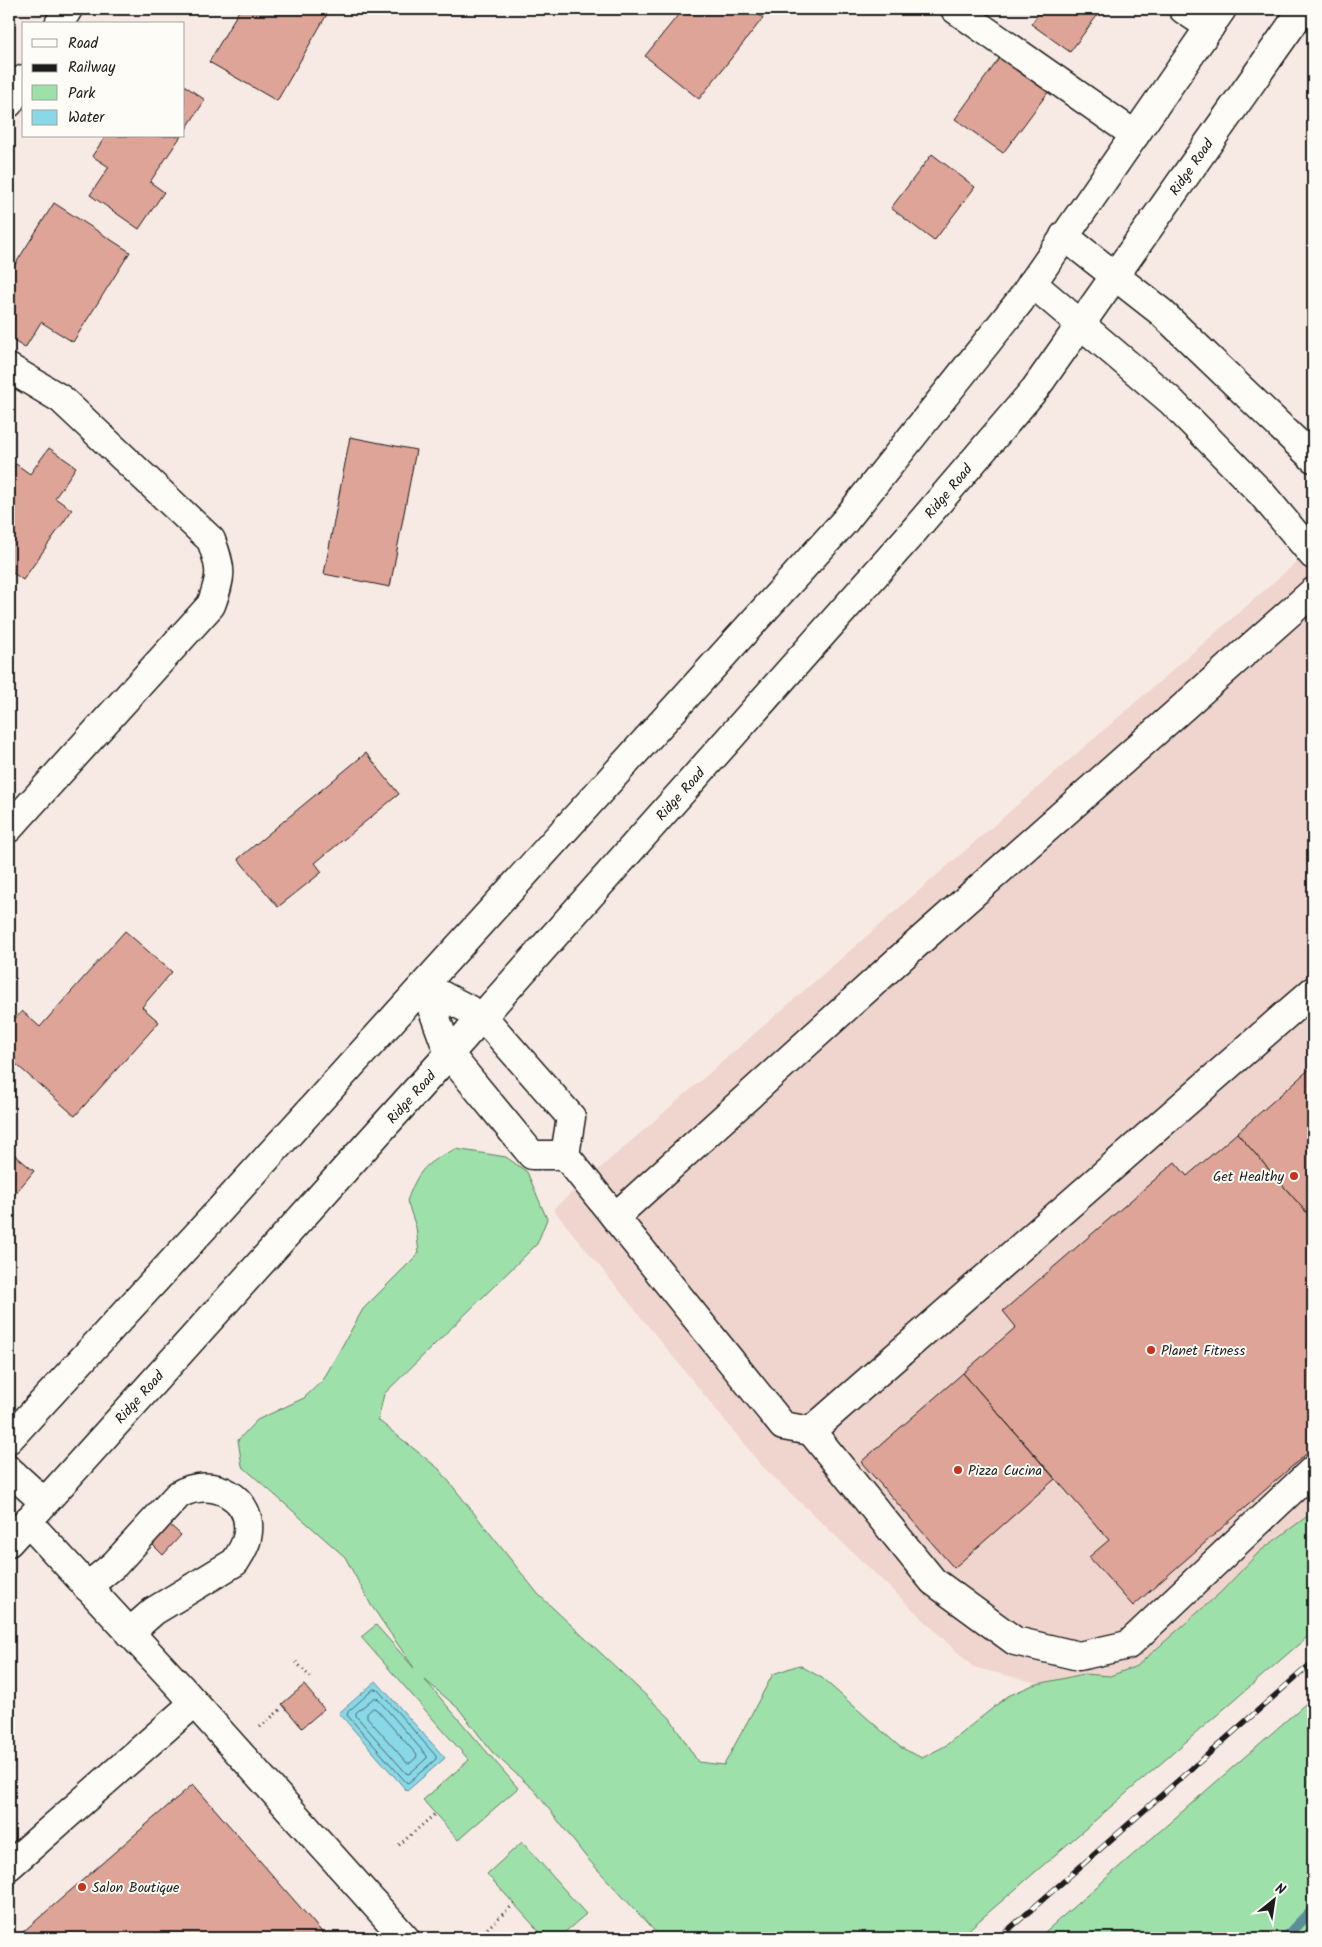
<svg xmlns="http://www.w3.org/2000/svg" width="1322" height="1947" font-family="Kalam,sans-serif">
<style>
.built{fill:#efd5cd}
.green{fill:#9ee0a9;stroke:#5d7e62}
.water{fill:#89d8e7;stroke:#5d8d96}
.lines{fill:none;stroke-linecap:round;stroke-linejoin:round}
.shore{stroke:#48676d;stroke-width:1}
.stream{stroke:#5d8d96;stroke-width:11}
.building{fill:#dda497;stroke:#1c1c1c}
.minor-casing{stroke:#1c1c1c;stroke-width:31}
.major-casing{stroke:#1c1c1c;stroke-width:31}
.path{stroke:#1c1c1c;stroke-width:3;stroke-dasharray:1 4;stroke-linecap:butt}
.minor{stroke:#fdfcf7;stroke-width:28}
.major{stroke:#fdfcf7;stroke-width:28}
.rail-casing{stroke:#1c1c1c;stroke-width:5.5}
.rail{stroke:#fdfcf7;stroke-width:4;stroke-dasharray:11;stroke-linecap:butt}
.poi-dot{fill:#c8321e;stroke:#fdfcf7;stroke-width:2}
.labels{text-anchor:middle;stroke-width:4;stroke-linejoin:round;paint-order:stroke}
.street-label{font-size:14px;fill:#1c1c1c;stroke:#fdfcf7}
.poi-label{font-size:14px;fill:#1c1c1c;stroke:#fdfcf7;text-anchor:start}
</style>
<rect width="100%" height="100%" fill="#f7eae4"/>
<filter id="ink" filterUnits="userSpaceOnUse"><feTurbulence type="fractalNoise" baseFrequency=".02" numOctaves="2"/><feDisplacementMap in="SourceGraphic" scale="10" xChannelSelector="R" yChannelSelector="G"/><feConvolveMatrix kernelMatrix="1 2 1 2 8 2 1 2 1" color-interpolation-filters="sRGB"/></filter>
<g filter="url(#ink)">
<path class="built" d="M1313,548V1523L1113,1702L973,1667L762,1466L553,1209Z"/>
<g class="green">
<path d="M456,1149L506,1157L527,1172L547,1219L537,1244L384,1394L378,1420L439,1469L538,1594L670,1718L698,1762L724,1765L773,1674L799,1665L822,1678L900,1747L922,1758L945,1746L1008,1696L1033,1685L1084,1674L1110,1676L1137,1666L1221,1592L1259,1552L1313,1512V1632L959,1938H661L586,1857L535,1791L492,1752L459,1709L424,1679L518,1788L458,1840L423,1800L469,1760L361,1637L376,1625L414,1668L371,1605L345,1557L242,1466L238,1440L257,1420L304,1398L323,1380L363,1309L419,1253L416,1227L407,1201C419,1169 425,1163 456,1149Z"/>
<path d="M1313,1697V1938H1038Z"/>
<path d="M522,1842L586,1914L558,1938H545L487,1874Z"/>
</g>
<path class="water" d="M376,1681L445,1758L407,1791L339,1713Z"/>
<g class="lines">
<g class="shore">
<path d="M374,1689L378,1690L436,1756V1759L408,1783L406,1782L347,1715L348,1712Z"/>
<path d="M374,1698H377L427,1756V1758L409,1774L406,1773L356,1716V1713Z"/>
<path d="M373,1708L376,1709L417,1755L416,1758L410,1763H407L367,1717V1714Z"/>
</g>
<path class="stream" d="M1285,1938L1313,1909"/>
</g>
<g class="building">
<path d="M240,9H330L277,101L209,62Z"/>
<path d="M683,9H752L763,18L699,99L645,56Z"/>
<path d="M1042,9H1102L1070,52L1031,24Z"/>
<path d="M1001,56L1049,91L1003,153L955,119Z"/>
<path d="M184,85L205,100L184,132Z"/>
<path d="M106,136H181L150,182L164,192L139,229L90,195L109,167L92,156Z"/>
<path d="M932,154L975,187L934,241L891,208Z"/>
<path d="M54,203L130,252L73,342L41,322L25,348L9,338V274Z"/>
<path d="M350,437L416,450L390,587L324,574Z"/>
<path d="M49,448L76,467L55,498L72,510L23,580L9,570V474L16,464L30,474Z"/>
<path d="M366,753L399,794L315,863L322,872L278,907L238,859Z"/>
<path d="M125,931L172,972L142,1007L159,1022L75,1116L9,1058V1025L22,1011L40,1027Z"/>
<path d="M1313,1066V1220L1237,1133Z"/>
<path d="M1237,1133L1313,1220V1448L1133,1606L1089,1557L1109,1540L963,1373L1016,1327L1003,1311L1175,1162L1187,1176Z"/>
<path d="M9,1150L34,1171L9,1201Z"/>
<path d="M963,1373L1055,1479L954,1568L861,1462Z"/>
<path d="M169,1524L181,1535L163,1555L151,1543Z"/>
<path d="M304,1685L324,1709L302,1728L282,1704Z"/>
<path d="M193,1784L327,1938H190L174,1937L172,1938H16Z"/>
</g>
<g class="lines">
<g class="minor-casing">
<g id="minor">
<path d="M955,9L1135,135"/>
<path d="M1183,9L1210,27"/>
<path d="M59,24L68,9"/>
<path d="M9,103L24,79"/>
<path d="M1064,236L1161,312L1313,458"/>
<path d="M1032,283L1171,401L1262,494L1313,555"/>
<path d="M9,368L61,399L211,540C222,570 222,575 211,605L9,828"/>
<path d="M565,1155H532L449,1054L424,986L483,1017L571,1117L565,1155L615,1217L904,955L1313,592"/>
<path d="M615,1217L783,1426L811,1431L1313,991"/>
<path d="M811,1431L933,1581L1015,1641L1079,1656L1128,1645L1313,1470"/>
<path d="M27,1521L181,1688L405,1938"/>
<path d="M87,1587L115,1564L178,1495C211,1475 256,1497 247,1538C245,1547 240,1554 235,1562L154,1611L129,1633"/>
<path d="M9,1866L194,1703"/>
</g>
</g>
<g class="major-casing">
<g id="major">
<path d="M9,1439L208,1223L844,522L1020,301L1222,9"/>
<path d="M9,1470L44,1502"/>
<path d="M9,1542L449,1054L912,533L1035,389L1303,9"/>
</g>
</g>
<g class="path">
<path d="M296,1662L313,1680"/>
<path d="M260,1727L280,1710"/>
<path d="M399,1845L435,1814"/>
<path d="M480,1935L514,1904"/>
</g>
<use href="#minor" class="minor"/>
<use href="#major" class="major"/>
<g class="rail-casing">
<path id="rail" d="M999,1938L1313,1662"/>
</g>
<use href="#rail" class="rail"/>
</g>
</g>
<g class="poi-dot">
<circle cx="1294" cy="1176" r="5"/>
<circle cx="1151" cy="1350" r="5"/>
<circle cx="958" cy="1470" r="5"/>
<circle cx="82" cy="1887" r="5"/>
</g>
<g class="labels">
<g class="street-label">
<text transform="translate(1191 167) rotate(-55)" y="5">Ridge Road</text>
<text transform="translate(948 491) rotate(-50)" y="5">Ridge Road</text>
<text transform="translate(680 794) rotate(-48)" y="5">Ridge Road</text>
<text transform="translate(411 1097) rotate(-48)" y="5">Ridge Road</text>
<text transform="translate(139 1397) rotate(-48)" y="5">Ridge Road</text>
</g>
<g class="poi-label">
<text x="1284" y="1181" text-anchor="end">Get Healthy</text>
<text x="1161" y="1355">Planet Fitness</text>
<text x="968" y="1475">Pizza Cucina</text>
<text x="92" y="1892">Salon Boutique</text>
</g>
</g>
<rect width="1322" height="1947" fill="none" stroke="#fdfcf7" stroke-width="30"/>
<rect x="15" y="15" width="1292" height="1917" fill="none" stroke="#1c1c1c" stroke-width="2" filter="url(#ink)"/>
<rect x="22" y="22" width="162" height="115" fill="#fdfcf7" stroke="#a3a29f"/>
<rect x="32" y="39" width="25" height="8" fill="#fdfcf7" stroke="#a3a29f"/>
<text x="68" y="48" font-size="15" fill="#1c1c1c">Road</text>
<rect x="32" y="64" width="25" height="8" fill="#1c1c1c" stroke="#a3a29f"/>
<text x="68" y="72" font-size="15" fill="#1c1c1c">Railway</text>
<rect x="32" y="85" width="25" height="15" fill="#9ee0a9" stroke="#a3a29f"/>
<text x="68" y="98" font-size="15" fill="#1c1c1c">Park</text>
<rect x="32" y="110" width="25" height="15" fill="#89d8e7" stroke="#a3a29f"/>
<text x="68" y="122" font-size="15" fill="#1c1c1c">Water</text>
<g transform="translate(1274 1900) rotate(30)" stroke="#fdfcf7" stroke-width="4" paint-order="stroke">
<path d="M0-4L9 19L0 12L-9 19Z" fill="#1c1c1c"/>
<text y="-8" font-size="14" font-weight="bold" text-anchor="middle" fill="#1c1c1c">N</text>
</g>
</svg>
